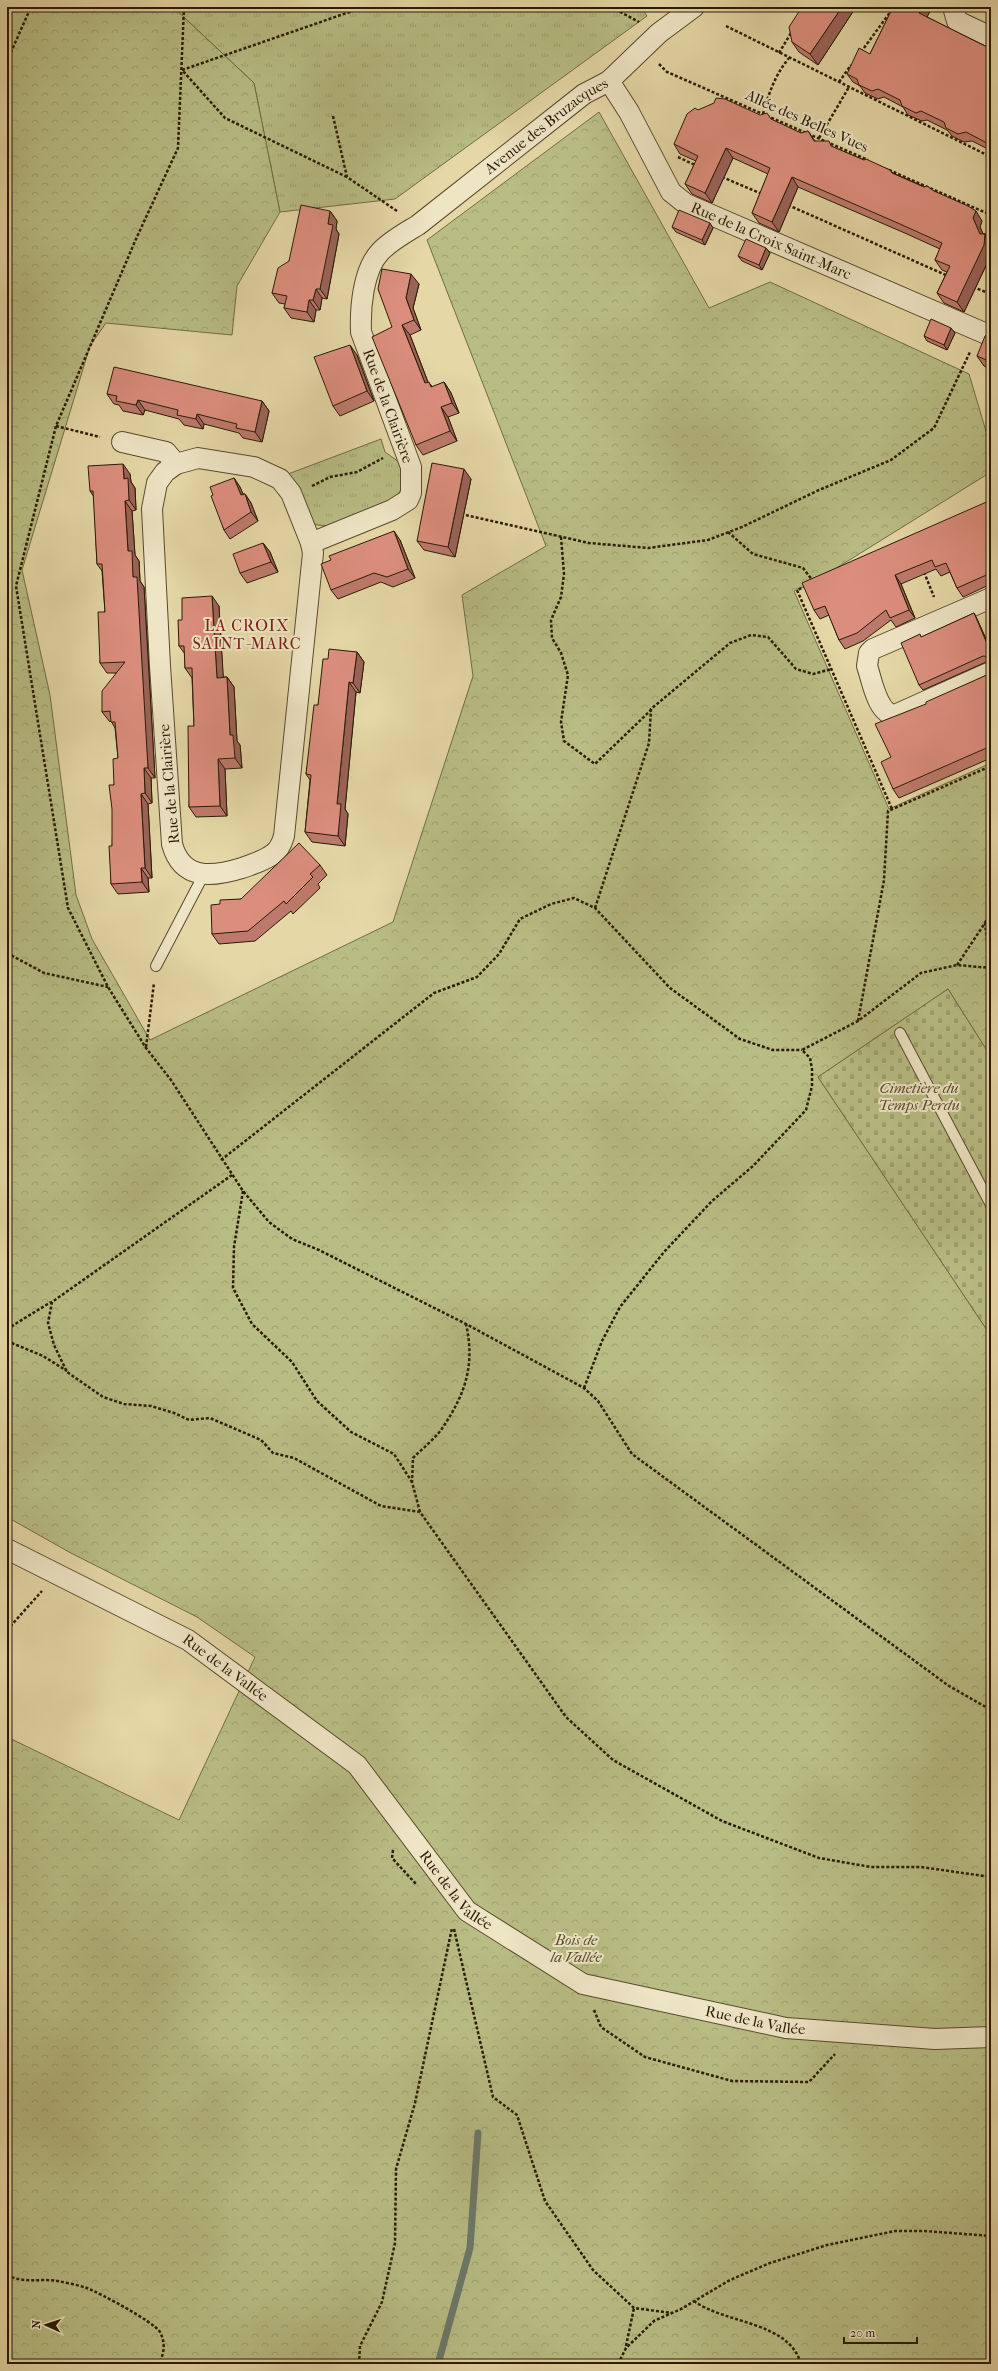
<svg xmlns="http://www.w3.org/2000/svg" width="998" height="2371" font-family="'IM FELL French Canon',serif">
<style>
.grass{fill:url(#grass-tufts);stroke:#716c44}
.forest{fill:url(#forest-crowns);stroke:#716c44}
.cemetery{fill:url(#cemetery-stones);stroke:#716c44}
.green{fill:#b8bd84;stroke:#716c44}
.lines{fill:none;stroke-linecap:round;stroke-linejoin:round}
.stream{stroke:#6b7969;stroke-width:7}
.service-casing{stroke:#59492d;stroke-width:12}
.minor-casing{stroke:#59492d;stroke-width:22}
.path{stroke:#2a1a05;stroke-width:2.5;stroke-dasharray:3 2;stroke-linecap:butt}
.service{stroke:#eee5c5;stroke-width:10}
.minor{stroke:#eee5c5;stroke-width:20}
.wall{fill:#bd7a6c;stroke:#2a1a05}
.shaded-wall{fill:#9a6358;stroke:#2a1a05}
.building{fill:#dc8e7e;stroke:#2a1a05}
.labels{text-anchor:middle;stroke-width:4;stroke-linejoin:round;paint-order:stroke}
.street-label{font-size:15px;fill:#2a1a05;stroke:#eee5c5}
.park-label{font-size:15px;font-style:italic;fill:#554b2b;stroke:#eee5c5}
.neighbourhood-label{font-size:16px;letter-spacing:1px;fill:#7a1f14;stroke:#eee5c5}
</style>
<defs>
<pattern id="grass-tufts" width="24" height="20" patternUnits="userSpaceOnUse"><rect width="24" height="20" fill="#b8bd84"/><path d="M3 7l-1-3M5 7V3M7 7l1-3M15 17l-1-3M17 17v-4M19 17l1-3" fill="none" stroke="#9ea270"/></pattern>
<pattern id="forest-crowns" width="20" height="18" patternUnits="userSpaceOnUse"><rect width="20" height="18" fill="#b8bd84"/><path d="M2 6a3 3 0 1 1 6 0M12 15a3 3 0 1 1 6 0" fill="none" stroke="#9ea270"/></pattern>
<pattern id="cemetery-stones" width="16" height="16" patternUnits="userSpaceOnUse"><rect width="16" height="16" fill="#b8bd84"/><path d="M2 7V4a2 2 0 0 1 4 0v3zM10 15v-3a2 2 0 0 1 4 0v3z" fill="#9ea270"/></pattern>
</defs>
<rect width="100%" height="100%" fill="#e5d7a6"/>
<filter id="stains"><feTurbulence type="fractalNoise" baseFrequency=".005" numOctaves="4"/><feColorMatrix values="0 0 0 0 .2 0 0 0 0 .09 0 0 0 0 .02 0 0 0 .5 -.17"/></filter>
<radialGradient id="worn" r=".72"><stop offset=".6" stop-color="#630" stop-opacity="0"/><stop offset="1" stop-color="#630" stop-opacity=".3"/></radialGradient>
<g class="grass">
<path d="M173,7H641L647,16L395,199L280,212L254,83Z"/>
<path d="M381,439L385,452L399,462L402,469V488L395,499L328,526L317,525L309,521L288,474Z"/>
</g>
<path class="forest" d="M7,7H173L254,83L280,212L237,286L232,335L106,323L90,346L22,570L50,695L76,895L92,939L150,1040L393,922L473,676L462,595L546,546L427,240L599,112L709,308L770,282L969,374L991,448V472L814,582L794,591L889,809L991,763V1057L948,989L818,1077L991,1336V2342L989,2364H7V1737L179,1820L255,1657L197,1617L69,1552L7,1517Z"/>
<path class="cemetery" d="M948,989L991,1057V1336L818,1077Z"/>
<path class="green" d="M7,2358L42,2364H7Z"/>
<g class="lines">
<path class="stream" d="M438,2364L470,2248L478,2133"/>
<g class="service-casing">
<g id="service">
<path d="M156,966L204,874"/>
<path d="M900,1033L991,1205"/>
</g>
</g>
<g class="minor-casing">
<g id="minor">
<path d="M953,7L957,21L991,37"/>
<path id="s1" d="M609,81L629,112L671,192L686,204L991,336"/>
<path d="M122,442L166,452L176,464"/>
<path d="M198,458L254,467L280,479L291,493L311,543L313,553L284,836C282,843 279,850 273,854C264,861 253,864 242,868C213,877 182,881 172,844L160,666L152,509L157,483L165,472L176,464Z"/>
<path id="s2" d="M311,543L392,510L408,500L411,493V467L361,332C360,308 363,270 380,252C390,241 405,233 418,225L584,94L609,81L659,33L694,7"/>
<path d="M991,598L873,649L869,653L867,666C872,680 877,714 895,715L991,672"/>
<path id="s3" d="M7,1549L188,1640L357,1765L467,1911L583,1984L786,2028L935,2039L991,2037"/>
</g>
</g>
<g class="path">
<path d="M184,7L178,148L136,239L56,426L16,586L68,908L108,987L146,1048L171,1080L243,1191L269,1222L292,1239L319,1250L466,1324L584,1388L598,1401L632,1454L949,1686L991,1710"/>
<path d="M611,7L639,22"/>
<path d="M726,26L991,157"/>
<path d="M861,52L894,7"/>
<path d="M779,53L791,33"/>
<path d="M7,56L11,52L31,7"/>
<path d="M659,64L667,72L868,160"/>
<path d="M839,82L851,65"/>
<path d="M763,114C769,93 775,75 789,58"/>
<path d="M333,116L347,177L397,211"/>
<path d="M819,138L849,87"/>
<path d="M678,157L697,166"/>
<path d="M889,170L991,215"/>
<path d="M347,177L225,118L182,70L364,7"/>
<path d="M722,177L762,194"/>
<path d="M788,205L948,276"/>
<path d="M983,235L991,232"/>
<path d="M973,287L991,294"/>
<path d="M989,311L991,305"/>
<path d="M56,426L100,437"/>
<path d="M312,486L330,477L357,472L383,458"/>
<path d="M461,514L589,543L648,548L708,540L742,527L819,490L891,460L934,428L970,352"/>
<path d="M728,532L753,554L803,568L813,581"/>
<path d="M561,537L564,574L561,597L551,620L552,638L561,653L568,675L561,722L564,741L595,764L651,710"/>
<path d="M924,572L934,597"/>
<path d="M806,586L797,590L892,809"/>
<path d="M595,908L649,743L651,709L730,643L751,635L768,637L796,669L813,674L832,669"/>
<path d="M985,923L991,910"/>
<path d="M7,953L44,973L108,987"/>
<path d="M957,965L985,923L990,967"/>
<path d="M858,1021L884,880L888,811L991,766"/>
<path d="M146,1047L154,983"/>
<path d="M221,1160L434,993L477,977L499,954L520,919L551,904L574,898L595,908L670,988L740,1039L773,1050H802"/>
<path d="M232,1175L52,1302L48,1323L54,1345L67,1372L103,1397L124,1404L151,1406L174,1413L189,1420L210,1418L261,1440L273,1453L294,1458L381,1506L420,1512L566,1717L613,1760L722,1821L819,1858L871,1867H921L991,1877"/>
<path d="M243,1191L234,1247L233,1288L252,1324L292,1362L317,1401L351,1432L394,1454L412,1482"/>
<path d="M7,1329L51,1302"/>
<path d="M7,1341L43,1356L67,1371"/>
<path d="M584,1388L602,1341L620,1307L664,1252L712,1201L753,1166L806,1110L812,1086V1069L810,1058L802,1050L858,1021L921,973L957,965L991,968"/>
<path d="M420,1512L412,1482L413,1458C423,1448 436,1438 443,1427C466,1393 475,1364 466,1324"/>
<path d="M7,1630L42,1591"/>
<path d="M393,1850L392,1858L416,1884"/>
<path d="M454,1929L493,2097L517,2115L545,2201L593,2270L634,2308L672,2313"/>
<path d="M594,2010L601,2027L645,2057L732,2081L809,2082L835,2054"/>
<path d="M7,2275C24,2284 40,2278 58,2281C67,2283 78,2285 87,2288C101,2294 153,2321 160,2332C166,2344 164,2353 159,2364"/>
<path d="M694,2301C725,2324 789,2321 801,2364"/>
<path d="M626,2346L634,2308"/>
<path d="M359,2364L360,2346L382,2302L395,2243L396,2169L415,2103L452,1928"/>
<path d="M618,2364L626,2348L654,2321L681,2309L730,2280L770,2263L827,2245L895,2231H924L991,2236"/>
</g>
<use href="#service" class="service"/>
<use href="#minor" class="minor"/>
</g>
<g class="wall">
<path d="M802,7H856L818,65L799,52L792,42Z"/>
<path d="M893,7H932L927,17L991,49V152L990,150L972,141L964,142L952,136L947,130L927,120L922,121L908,115L903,107L884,97L878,99L865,93L860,86L853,82L847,74L870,54Z"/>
<path d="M772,120L801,133L808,131L815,141L833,147L864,160L890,170L893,173L934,191L982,221L980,227L983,234L991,243V255L964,312L944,303L937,293L947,272L942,270L935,260L940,249L907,234L798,187L779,232L759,223L752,213L768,174L733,158L712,203L692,194L685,184L696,161L680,154L674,144Z"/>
<path d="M330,211L337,221L336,229L339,234L327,299L322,298L320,310H316L314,322L291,318L284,308L285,304L279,303L272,293L289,261Z"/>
<path d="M672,227L713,228L705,245L676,232Z"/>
<path d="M766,248L770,253L762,270L742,261L738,256Z"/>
<path d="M419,284L413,308L421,330L410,335L428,382L433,387L444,382L451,393L459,413L448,417L457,441L423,455L416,445L392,327Z"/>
<path d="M991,332V369L984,366L977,356Z"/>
<path d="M955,333L947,350L927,341L924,336Z"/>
<path d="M357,355L374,401L340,416L333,406Z"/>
<path d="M107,394L262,401L269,411L262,442L243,438L239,433L204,424L203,429L184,425L179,419L145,410L143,415L123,411L119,405L114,404Z"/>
<path d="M130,474L131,482L135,488L136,510L132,511L135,555L139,561L140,581L144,587L155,778H151L152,803L148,804L152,878H148L149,892L118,894L111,884L114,785L118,758L115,728L111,721L110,722L102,712L116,673H107L100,663L105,612L102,571L97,564L94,497L90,491Z"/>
<path d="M234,478L240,487L243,494H245L251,503L258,521L230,539L224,530L213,495Z"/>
<path d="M471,479L455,557L424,550L417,541Z"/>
<path d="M991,500V584L963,597L957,588L950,572L941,576L936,569L901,584L915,618L896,627L891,620L863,641L845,649L839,640L829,615L820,619L814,610Z"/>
<path d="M400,540L415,578L393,587L381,582L338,599L331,590Z"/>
<path d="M263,543L270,552L278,572L247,583L240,573Z"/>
<path d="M219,606L223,677H227L234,687L237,741L240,745L242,768L225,769L227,816L196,817L189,807L194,726L192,678L185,668V654L179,646L182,620Z"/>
<path d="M974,613L977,619L991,650V662H986L923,690L919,685L922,637Z"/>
<path d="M357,652L364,662L360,693L356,692L345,809L348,814L345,846L312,842L305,832L310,780L306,774L318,705L328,659Z"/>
<path d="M991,672V758L899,798L893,789L891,757L926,704L989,674Z"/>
<path d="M320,865L327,875L318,884L320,888L293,914L291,911L255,941L219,944L212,934L220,904L241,899Z"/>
<path d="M991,2261V2301L987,2296Z"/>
</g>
<g class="shaded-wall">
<path d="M842,7H856L818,65L810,54Z"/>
<path d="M922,7H932L925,21L919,13Z"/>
<path d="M726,148L733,158L712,203L705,193Z"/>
<path d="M792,177L798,187L779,232L772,222Z"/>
<path d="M330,211L337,221L336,229L339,234L327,299L320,289L328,224Z"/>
<path d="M976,211L982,221L980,227L985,238V234L991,243V255L964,312L957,302L980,234L973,218Z"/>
<path d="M710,223L713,228L705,245L702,240Z"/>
<path d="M766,248L770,253L762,270L759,265Z"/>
<path d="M411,274L419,284L413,308L421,330L414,320L406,298Z"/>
<path d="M316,289L322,298L320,310L313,300Z"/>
<path d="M309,300L316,310L314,322L307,312Z"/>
<path d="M402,325L410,335L432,393L425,383Z"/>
<path d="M951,328L955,333L947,350L944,345Z"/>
<path d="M350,345L357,355L374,401L367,391Z"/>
<path d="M444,382L451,393L459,413L452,403Z"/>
<path d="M138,400L145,410L143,415L136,405Z"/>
<path d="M262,401L269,411L262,442L255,432Z"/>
<path d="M441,407L448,417L457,441L450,431Z"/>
<path d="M197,414L204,424L203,429L196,419Z"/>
<path d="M123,464L130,474L131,482L135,488L136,510L129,500L124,479Z"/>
<path d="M464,469L471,479L455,557L448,547Z"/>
<path d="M234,478L240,487L247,504L241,495Z"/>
<path d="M245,494L251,503L258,521L251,512Z"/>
<path d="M125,501L132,511L135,555L139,561L140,581L144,587L155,778L148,768L133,577L128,551Z"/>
<path d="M394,531L400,540L415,578L408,569Z"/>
<path d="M263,543L270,552L278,572L271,562Z"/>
<path d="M895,575L901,584L915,618L909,610Z"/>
<path d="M212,596L219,606L224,688L217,678Z"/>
<path d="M974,613L977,619L991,650V653Z"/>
<path d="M357,652L364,662L360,693L353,683Z"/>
<path d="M227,677L234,687L237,741L240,745L242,768L235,758L230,735Z"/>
<path d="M349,682L356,692L345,809L348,814L345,846L338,836L337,804Z"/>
<path d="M218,759L225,769L227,816L220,806Z"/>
<path d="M144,768L151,778L152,803L145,793Z"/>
<path d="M141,794L148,804L152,878L145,868Z"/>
<path d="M141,868L148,878L149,892L142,882Z"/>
</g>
<g class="building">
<path d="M802,7H842L810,54L792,42L789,27Z"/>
<path d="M893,7H922L919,13L991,49V150L989,149L987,143L966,132L958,134L946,128L944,122L921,111L916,113L902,106L900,100L878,89L872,91L859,85L857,79L847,74L859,48L870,54Z"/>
<path d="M716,98L725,99L760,115L767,113L771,119L801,133L808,131L814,141H829L831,146L864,160L866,159L890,170L892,173L924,187L927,186L934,191L968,206L976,211L973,218L980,234H985L984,245L957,302L937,293L950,266L935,260L942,243L900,224L792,177L772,222L752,213L770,168L726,148L705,193L685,184L698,156L674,144L687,114L695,108L698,110L714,103Z"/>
<path d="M301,205L330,211L328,224L333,225L320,289H316L313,300H309L307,312L284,308L287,296L272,293L278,268L289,261Z"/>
<path d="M679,210L710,223L702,240L672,227Z"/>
<path d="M746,239L766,248L759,265L738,256Z"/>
<path d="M382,269L411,274L406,298L414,320L402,325L425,383L429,382L431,387L444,382L452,403L441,407L450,431L416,445L372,337L392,327L378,289Z"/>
<path d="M931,319L951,328L944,345L924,336Z"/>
<path d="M991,332V362L977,356L985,336Z"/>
<path d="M350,345L367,391L333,406L314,357Z"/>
<path d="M114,367L262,401L255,432L236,428L237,424L197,414L196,419L177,415L178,410L138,400L136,405L116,401L117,396L107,394Z"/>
<path d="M432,463L464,469L448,547L417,541Z"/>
<path d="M123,464L124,479L128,478L129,500L125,501L128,551H132L133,577H137L148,768H144L145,793L141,794L145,868H141L142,882L111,884L109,846H112V809L109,785H114L113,759L118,758L115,722H111L110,711L102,712V691L125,662L100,663L98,612H105L102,564H97L93,491H90L88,466Z"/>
<path d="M234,478L241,495L245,494L251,512L224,530L211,496L213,495L210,487Z"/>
<path d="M991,500V573L957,588L946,563L935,567L932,560L895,575L909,610L890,618L886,610L857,633L839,640L825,606L814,610L802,583Z"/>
<path d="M394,531L408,569L387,577L374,573L331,590L321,564L331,560L329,556Z"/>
<path d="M263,543L271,562L240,573L233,554Z"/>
<path d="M212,596L217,678L227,677L230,735H233L235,758L218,759L220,806L189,807L188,726H194L192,668H185L184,646H179L178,620H182V598Z"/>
<path d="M974,613L991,653V657L983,656L919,685L901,643L920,634L921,637Z"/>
<path d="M329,649L357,652L353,683L349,682L337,804H341L338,836L305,832L311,775L306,774L314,705H318L323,659H328Z"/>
<path d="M991,672V746L893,789L881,762L891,757L875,724L926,704V702L989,674Z"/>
<path d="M299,843L320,865L310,874L313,877L286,904L284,901L248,931L212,934L211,905L220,904V900L241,899Z"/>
<path d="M991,2261V2296H987Z"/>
</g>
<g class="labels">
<g class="street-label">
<text transform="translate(807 121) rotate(24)" y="5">Allée des Belles Vues</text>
<text dy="5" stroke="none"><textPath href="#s2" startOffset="577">Avenue des Bruzacques</textPath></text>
<text dy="5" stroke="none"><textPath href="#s1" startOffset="239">Rue de la Croix Saint-Marc</textPath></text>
<text transform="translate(388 406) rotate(70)" y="5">Rue de la Clairière</text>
<text transform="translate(169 784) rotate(-95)" y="5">Rue de la Clairière</text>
<text dy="5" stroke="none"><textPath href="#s3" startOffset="249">Rue de la Vallée</textPath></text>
<text dy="5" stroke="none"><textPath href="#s3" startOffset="573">Rue de la Vallée</textPath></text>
<text dy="5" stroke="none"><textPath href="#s3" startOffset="909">Rue de la Vallée</textPath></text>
</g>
<g class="park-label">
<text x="919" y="1093">Cimetière du<tspan x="919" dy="17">Temps Perdu</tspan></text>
<text x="576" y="1945">Bois de<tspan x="576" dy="17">la Vallée</tspan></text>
</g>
<g class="neighbourhood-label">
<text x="247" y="631">LA CROIX<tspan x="247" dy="18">SAINT-MARC</tspan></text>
</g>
</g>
<rect width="998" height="2371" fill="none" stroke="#e5d7a6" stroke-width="24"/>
<rect x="8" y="8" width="982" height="2355" fill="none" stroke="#2a1a05" stroke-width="2"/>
<rect x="12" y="12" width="974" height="2347" fill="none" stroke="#2a1a05"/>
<g transform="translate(46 2325) rotate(273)" stroke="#eee5c5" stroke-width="3" paint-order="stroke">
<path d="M0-3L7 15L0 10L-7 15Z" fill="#2a1a05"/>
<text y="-6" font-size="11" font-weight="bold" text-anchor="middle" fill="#2a1a05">N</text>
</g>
<path d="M844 2337v6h73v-6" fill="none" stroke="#2a1a05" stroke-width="2"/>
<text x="850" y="2337" font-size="12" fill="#2a1a05" stroke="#eee5c5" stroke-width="3" paint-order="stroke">20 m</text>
<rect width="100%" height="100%" filter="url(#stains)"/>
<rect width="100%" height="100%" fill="url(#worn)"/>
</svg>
